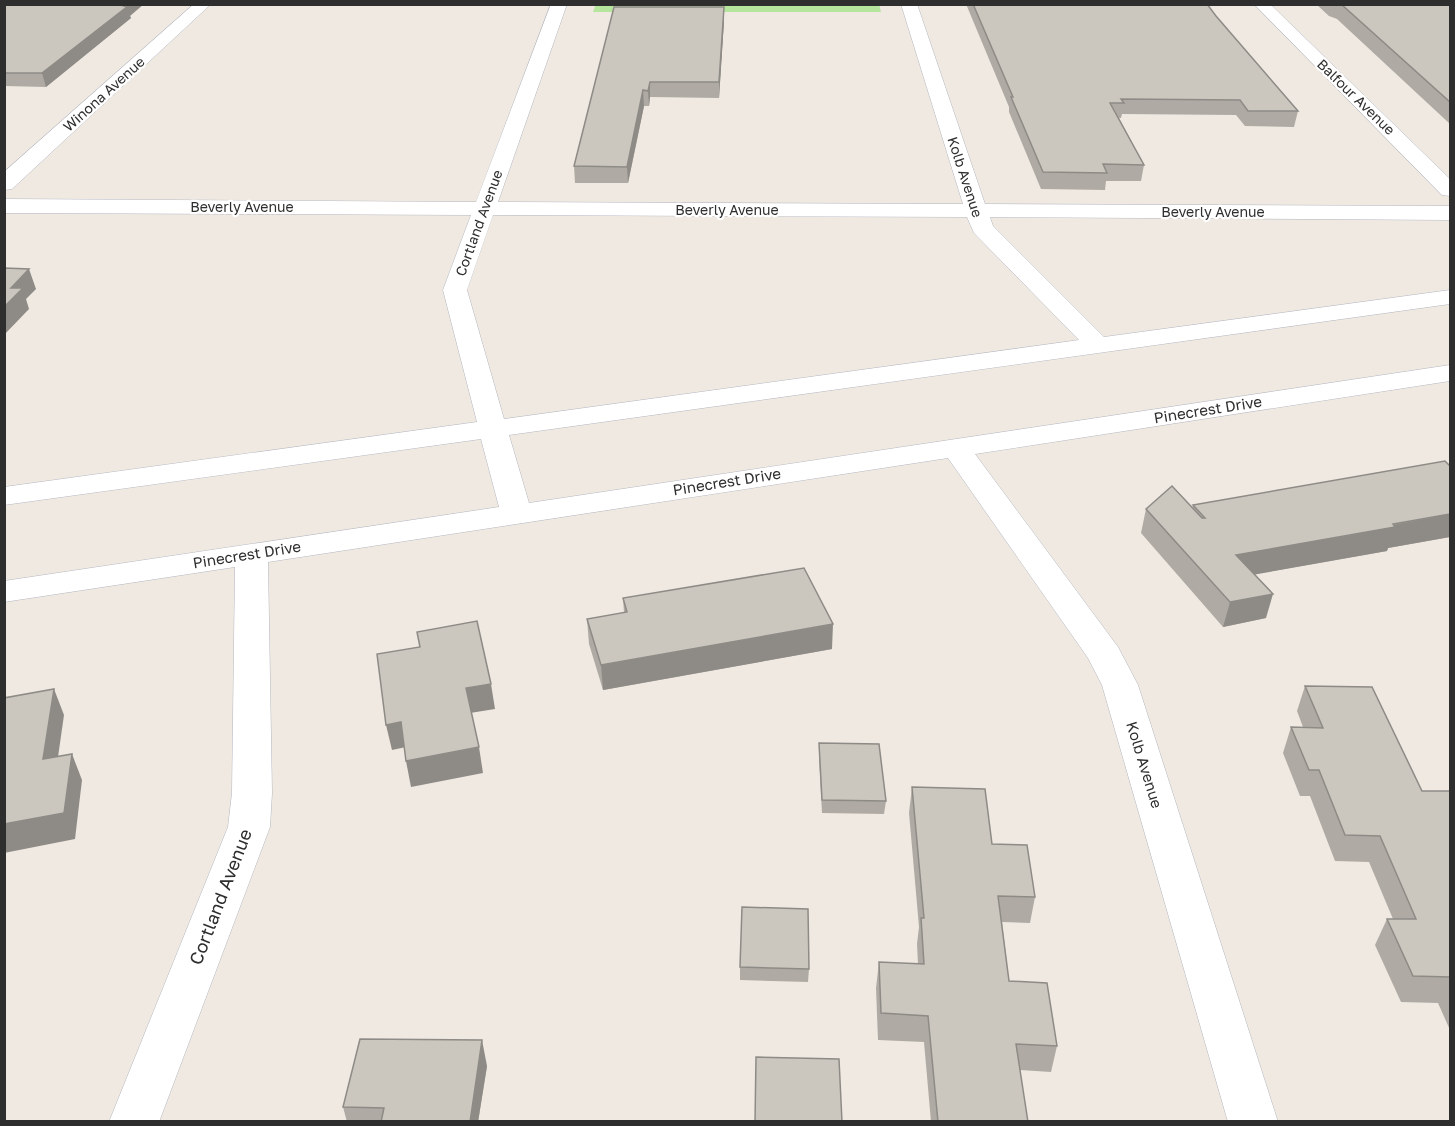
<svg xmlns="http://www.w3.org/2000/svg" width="1455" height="1126" font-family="'Golos Text',sans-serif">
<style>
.green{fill:#b6e59e}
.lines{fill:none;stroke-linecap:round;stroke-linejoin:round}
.minor-casing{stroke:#b4b7c1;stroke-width:1}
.minor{fill:#fff;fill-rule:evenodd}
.wall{fill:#afaba4}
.shaded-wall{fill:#8e8b86}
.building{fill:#cbc7bf;stroke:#8e8b86;stroke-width:1.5}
.labels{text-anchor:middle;stroke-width:4.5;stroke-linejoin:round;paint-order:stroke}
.far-street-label{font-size:14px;fill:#2e2e2e;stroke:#fff}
.street-label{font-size:15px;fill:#2e2e2e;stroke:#fff}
.near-street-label{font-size:18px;fill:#2e2e2e;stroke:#fff}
</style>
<rect width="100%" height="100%" fill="#efe9e1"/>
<path class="green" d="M596,4H879L881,12H593Z"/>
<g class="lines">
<g class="minor-casing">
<g id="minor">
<path d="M194,4H211L12,189L4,190V172Z"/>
<path d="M551,4H567L498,202L963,204L901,4H917L985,204L1450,206V220L990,217L993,226L1104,337L1450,290V304L509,435L529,503L1450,365V381L975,454L1118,647L1138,685L1278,1122H1228L1102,685L1088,658L948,458L268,562L272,793L270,827L159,1122H109L228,827L232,793L235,567L4,602V581L499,507L481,439L4,505V487L477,422L443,290L471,215L4,213V199L476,202ZM493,215L967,217L974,233L1079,340L504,419L467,290Z"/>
<path d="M1254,4H1270L1450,179V196L1442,195Z"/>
</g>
</g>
<use href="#minor" class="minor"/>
</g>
<g class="wall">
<path d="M4,4L130,16L131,18L46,87L4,86Z"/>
<path d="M966,4H1207L1216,16L1298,111L1294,127L1245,126L1236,115L1122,114L1121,118H1119L1144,165L1141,181H1106L1105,190L1041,189L1009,112V107Z"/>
<path d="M1316,4H1450V124L1337,19L1329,16Z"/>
<path d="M614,7L724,21L719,98L650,97L649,106H644L628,183H575L574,166Z"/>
<path d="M1450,466V537L1388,548L1387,551L1255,574L1266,618L1223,627L1141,533L1146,509L1192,508L1193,505Z"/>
<path d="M623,598L832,649L603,690L589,644L587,619L624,613Z"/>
<path d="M1305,686L1422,791H1450V1030L1438,1003L1401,1002L1375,945L1387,919H1393L1369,862L1335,861L1310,796H1300L1283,753L1291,727H1303L1297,711Z"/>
<path d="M819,743L886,801L884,814L822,813L819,757Z"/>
<path d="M912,787L992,844L1035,897L1030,923L1002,922L1009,981L1057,1046L1051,1072L1020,1070L1028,1122H931L924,1042L878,1040L876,988L879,962L918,964L917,944L919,927L909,813Z"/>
<path d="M740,967L809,969L808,982L740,980Z"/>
<path d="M487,1066L478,1122H347L343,1107Z"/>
</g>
<g class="shaded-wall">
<path d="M126,4H144L130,16L131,18L46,87L42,73Z"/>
<path d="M724,7V21L719,98V82Z"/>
<path d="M650,82V97L649,106L648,91Z"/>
<path d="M643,90L644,106L628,183L627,167Z"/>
<path d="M29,269L36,289L26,299L29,309L4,335V307L11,288Z"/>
<path d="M1450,514V537L1388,548L1387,551L1230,579L1236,555Z"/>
<path d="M1273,594L1266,618L1223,627L1230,602Z"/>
<path d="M833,624L832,649L603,690L601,665Z"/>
<path d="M491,684L495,709L470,713L466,688Z"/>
<path d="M54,689L64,715L54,785L43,759Z"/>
<path d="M401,722L406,747L392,750L386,725Z"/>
<path d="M479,747L483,773L411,787L406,761Z"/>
<path d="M72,754L82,780L75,839L4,853V824Z"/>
<path d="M482,1040L487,1066L478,1122H470Z"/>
</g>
<g class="building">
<path d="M4,4H126L124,6H128L42,73H4Z"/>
<path d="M973,4H1207L1216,16L1298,111H1248L1240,100L1121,99L1124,103H1110L1144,165L1103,164L1107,173L1043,172L1011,97H1013Z"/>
<path d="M1341,4H1450V102Z"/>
<path d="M614,7H724L719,82H650L648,91L643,90L627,167L574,166Z"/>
<path d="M4,268L29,269L11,288H23L4,307Z"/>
<path d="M1445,461L1450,466V514L1393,524L1395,527L1236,555L1273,594L1230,602L1146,509L1172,486L1202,518H1205L1193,505Z"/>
<path d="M804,568L833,624L601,665L587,619L627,612L623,598Z"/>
<path d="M477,621L491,684L466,688L479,747L406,761L401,722L386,725L377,654L420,647L417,632Z"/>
<path d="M1305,686L1372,687L1422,791H1450V977L1413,976L1387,919H1416L1380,836L1345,835L1319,770H1309L1291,727L1323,728Z"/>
<path d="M54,689L43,759L72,754L64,813L4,824V698Z"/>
<path d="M819,743L879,744L886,801L822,800Z"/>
<path d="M912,787L985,789L992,844L1027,845L1035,897L998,896L1009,981L1047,983L1057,1046L1016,1044L1028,1122H938L928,1016L881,1013L879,962L924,964L921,918H924Z"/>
<path d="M742,907L808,909L809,969L740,967Z"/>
<path d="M360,1039L482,1040L470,1122H381L384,1108L343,1107Z"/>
<path d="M756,1057L839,1059L842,1122H755Z"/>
</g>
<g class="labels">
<g class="far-street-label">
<text transform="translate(104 94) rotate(-42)" y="5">Winona Avenue</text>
<text transform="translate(1356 97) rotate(44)" y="5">Balfour Avenue</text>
<text transform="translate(965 177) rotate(72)" y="5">Kolb Avenue</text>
<text x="242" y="212">Beverly Avenue</text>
<text x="727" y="215">Beverly Avenue</text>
<text x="1213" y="217">Beverly Avenue</text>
<text transform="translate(479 223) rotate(-70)" y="5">Cortland Avenue</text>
</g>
<g class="street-label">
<text transform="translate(1208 410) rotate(-9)" y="5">Pinecrest Drive</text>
<text transform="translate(727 482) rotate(-9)" y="5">Pinecrest Drive</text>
<text transform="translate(247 555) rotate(-9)" y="5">Pinecrest Drive</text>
<text transform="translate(1144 765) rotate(73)" y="5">Kolb Avenue</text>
</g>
<g class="near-street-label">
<text transform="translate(221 897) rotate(-69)" y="6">Cortland Avenue</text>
</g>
</g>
<rect width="1455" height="1126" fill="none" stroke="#2e2e2e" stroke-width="12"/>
</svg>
